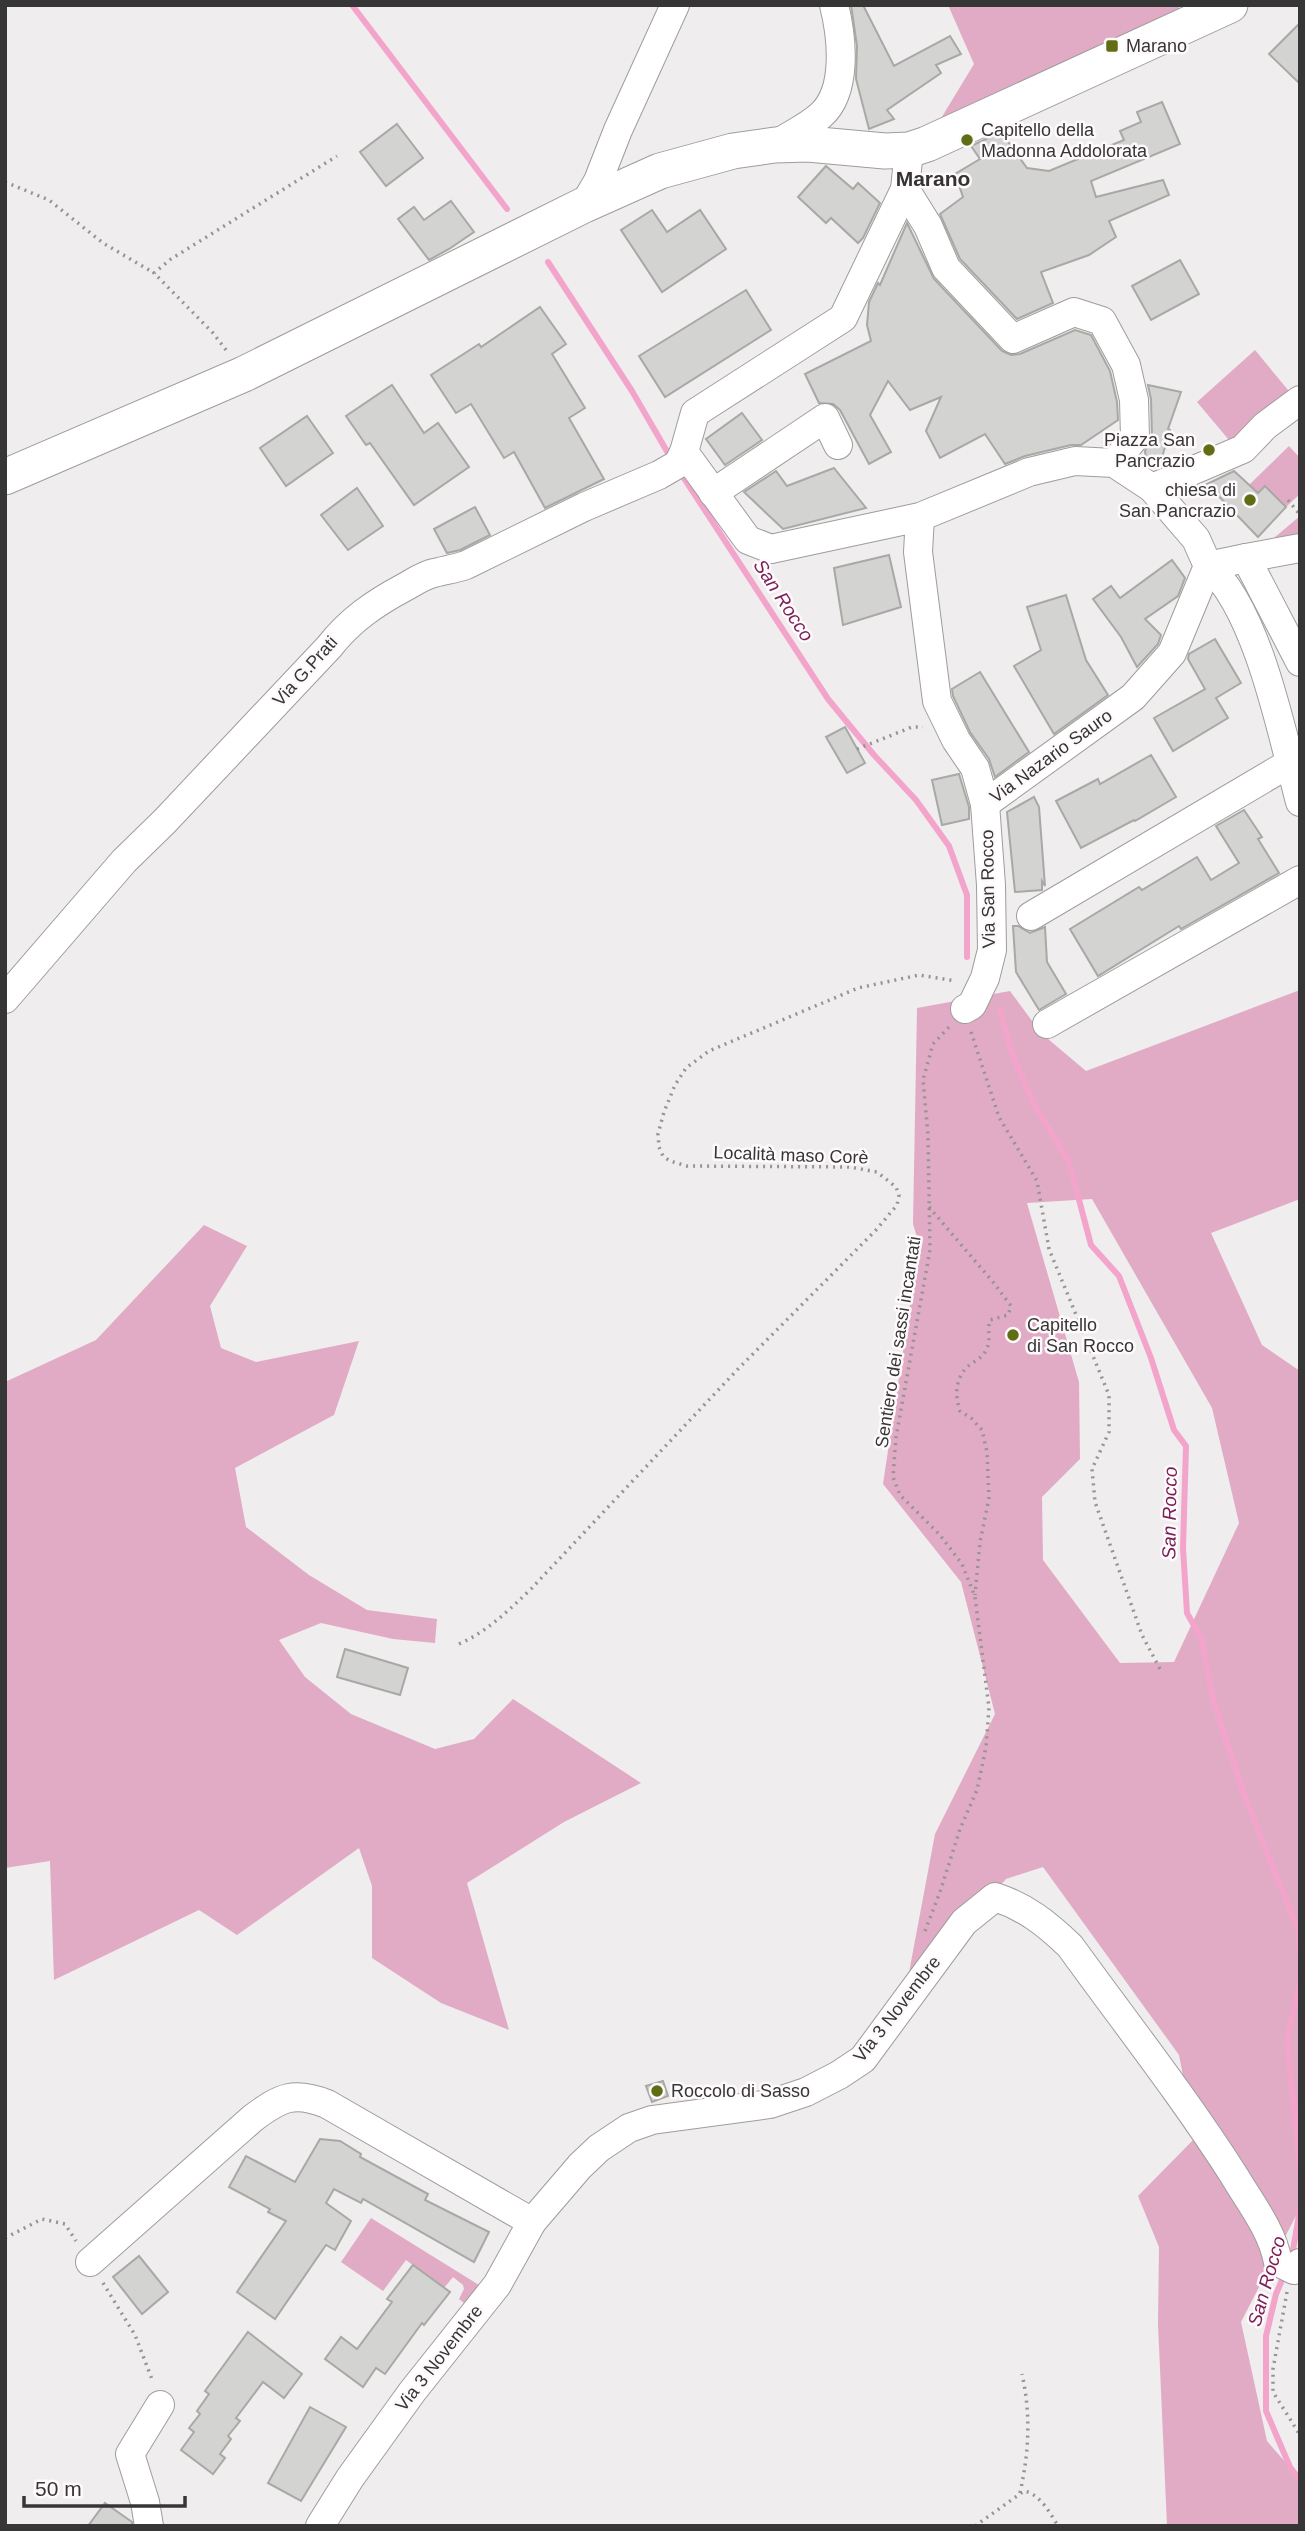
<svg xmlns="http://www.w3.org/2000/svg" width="1305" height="2531" font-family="Helvetica,sans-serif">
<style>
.green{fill:#e1abc5;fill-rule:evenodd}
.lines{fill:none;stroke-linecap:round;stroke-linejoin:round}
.stream{stroke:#f3a4cb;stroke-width:6}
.building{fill:#d3d4d1;stroke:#a8a8a5;stroke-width:2}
.minor-casing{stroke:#9f9c9d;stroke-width:30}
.major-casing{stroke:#9f9c9d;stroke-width:37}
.path{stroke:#959393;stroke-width:3.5;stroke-dasharray:2 5;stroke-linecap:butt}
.minor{stroke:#fff;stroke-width:28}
.major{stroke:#fff;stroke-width:35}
.poi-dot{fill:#616d15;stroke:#fefafc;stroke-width:2.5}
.labels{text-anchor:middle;stroke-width:5;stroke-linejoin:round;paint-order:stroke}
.poi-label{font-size:18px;fill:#373636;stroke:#fefafc;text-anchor:start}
.street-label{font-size:18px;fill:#373636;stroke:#fefafc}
.water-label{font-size:19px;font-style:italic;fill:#781e54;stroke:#fefafc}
.quarter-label{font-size:21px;font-weight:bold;fill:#353233;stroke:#fefafc}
</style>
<rect width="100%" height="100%" fill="#f0edee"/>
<g class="green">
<path d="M948,5H1178L1180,12L940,120L974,64Z"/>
<path d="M1255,350L1293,396L1234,446L1197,402Z"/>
<path d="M1289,446L1300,458V494L1286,507L1265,486L1258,493L1249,485Z"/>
<path d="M1300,516V542L1262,548Z"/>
<path d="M1300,990V1199L1211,1233L1262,1345L1300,1371V2208L1241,2322L1267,2441L1300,2479V2526H1167L1158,2324L1159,2247L1138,2196L1195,2138L1179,2055L1043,1867L1006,1879L905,1994L935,1834L995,1714L961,1582L883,1484L919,1244L913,1224L917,1008L1010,991L1041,1033L1086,1071ZM1092,1199L1212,1408L1239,1523L1174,1662L1120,1663L1043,1560L1042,1497L1080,1459L1079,1382L1027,1203Z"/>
<path d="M204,1225L247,1246L210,1306L221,1348L256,1362L359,1341L334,1415L235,1468L246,1527L309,1575L367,1610L437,1619L435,1643L393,1639L321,1623L279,1640L305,1677L351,1714L435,1749L474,1739L513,1699L641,1783L564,1822L467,1883L509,2030L441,2003L372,1958V1886L359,1848L237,1935L199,1910L54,1980L50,1861L5,1868V1382L96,1340Z"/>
<path d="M371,2218L479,2285L464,2303L459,2299L464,2289L463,2285L453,2277L444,2288L406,2260L383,2291L341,2262Z"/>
</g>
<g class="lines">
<g class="stream">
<path d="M352,5L507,209"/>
<path d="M548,262L632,391L672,460"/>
<path d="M680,472L828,699L874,755L916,800L949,846L967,895V957"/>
<path d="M1000,1011L1013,1056L1034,1104L1069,1162L1091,1245L1119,1276L1151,1358L1174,1430L1186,1446L1183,1548L1187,1613L1202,1640L1213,1700L1246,1800L1299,1933L1300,1953"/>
<path d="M1300,1982L1287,2040L1300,2168"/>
<path d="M1292,2256L1300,2209"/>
<path d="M1285,2273L1276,2294L1266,2336V2411L1290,2467L1300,2480"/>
</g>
</g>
<g class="building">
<path d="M851,5H863L894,66L950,36L961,54L936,65L941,73L887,110L894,119L869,129L856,79L857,46Z"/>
<path d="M1300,23V84L1269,54Z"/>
<path d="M1162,102L1180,144L1091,181L1096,197L1163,180L1169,195L1109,221L1116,237L1089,255L1041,272L1053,303L1017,319L960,259L940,214L963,197L955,174L980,159L971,146L1001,132L1027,168L1049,171L1124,140L1120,131L1141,122L1137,112Z"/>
<path d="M397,124L423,158L386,186L360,152Z"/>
<path d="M826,166L853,189L858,183L880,203L863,238L858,243L831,218L826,223L798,197Z"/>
<path d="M451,201L474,232L449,249L429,260L398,219L414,207L424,220Z"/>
<path d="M652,210L667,232L700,210L726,249L662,292L621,230Z"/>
<path d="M907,223L934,279L1002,351L1011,355L1020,354L1075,330L1091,335L1110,371L1117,402L1118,420L1081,445H1071L1025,456L1005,464L985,434L940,458L926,431L941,397L910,410L888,381L870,415L891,452L869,464L840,410L833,404L819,403L805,374L871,341L867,325L869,302L878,283L880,285Z"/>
<path d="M1180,260L1199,294L1151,320L1132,286Z"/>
<path d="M746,290L771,330L665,397L639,356Z"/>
<path d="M540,307L566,344L552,354L585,408L569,418L604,479L545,508L514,452L504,458L471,404L456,413L431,375L479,344L481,347Z"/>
<path d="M392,385L424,433L438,423L469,467L414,505L370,443L366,445L346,416Z"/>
<path d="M1148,385L1181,392L1168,429L1170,430L1160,464L1146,459L1145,451L1152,437L1151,399Z"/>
<path d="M742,413L762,440L725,465L706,439Z"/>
<path d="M307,416L333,453L286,486L260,448Z"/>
<path d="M834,468L866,508L783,529L744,492L776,471L787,486Z"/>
<path d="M1234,471L1258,493L1265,486L1286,507L1258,537L1207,484Z"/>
<path d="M357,488L383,526L348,550L321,515Z"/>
<path d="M475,507L490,535L460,550L447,553L434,529Z"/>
<path d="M889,555L901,607L843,625L834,568Z"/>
<path d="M1172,560L1185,578L1178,596L1145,619L1161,635L1158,644L1137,667L1121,637L1093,599L1111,586L1120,598Z"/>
<path d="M1066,595L1086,660L1108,695L1054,734L1014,666L1041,650L1027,607Z"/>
<path d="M1215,639L1241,683L1216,698L1228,718L1173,751L1154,718L1205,689L1188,659L1189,654Z"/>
<path d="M980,672L1029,752L995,777L989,759L970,732L953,696L952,689Z"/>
<path d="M845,727L865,763L847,773L826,737Z"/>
<path d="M1151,755L1176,797L1135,821L1134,820L1081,848L1056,801L1098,779L1100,784Z"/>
<path d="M959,774L969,807V819L942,825L932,780Z"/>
<path d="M1034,797L1039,807L1045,886L1042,881V890L1015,892L1007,812Z"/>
<path d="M1244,810L1262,837L1258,839L1279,873L1181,929L1179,926L1098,976L1070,929L1139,887L1142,890L1197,857L1211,880L1239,863L1216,826Z"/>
<path d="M1013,926H1018L1030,933L1045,927L1047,962L1066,994L1039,1010L1016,972Z"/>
<path d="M345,1649L408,1668L400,1695L337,1677Z"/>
<path d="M663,2081L668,2096L652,2102L646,2086Z"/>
<path d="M320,2139L340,2141L361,2154L360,2157L428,2194L425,2200L489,2232L474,2262L363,2199L361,2203L334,2189L326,2203L351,2221L335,2250L326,2245L275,2319L237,2292L286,2221L268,2212L270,2209L229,2187L246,2156L295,2182Z"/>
<path d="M139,2256L168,2292L142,2314L113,2277Z"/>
<path d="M413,2265L450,2292L424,2325L422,2323L385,2374L376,2368L363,2387L325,2359L341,2337L357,2349L392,2302L387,2299Z"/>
<path d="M248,2332L302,2374L284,2398L263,2382L236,2418L240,2421L228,2436L231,2439L220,2454L225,2458L213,2474L181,2450L194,2432L189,2428L200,2414L197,2411L209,2394L205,2391Z"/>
<path d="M310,2407L346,2427L301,2501L268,2483Z"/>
<path d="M105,2503L132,2522V2526H88Z"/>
</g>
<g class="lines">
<g class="minor-casing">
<g id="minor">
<path d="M775,145C790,135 808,127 821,115C848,91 842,37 834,5"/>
<path d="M909,150L905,189L843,318L695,413L684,452L748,540L771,549L920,517L1029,472L1075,461L1114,463L1152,488L1196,539L1208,566L1172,653L1133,697L985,804L975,768L956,740L937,701L918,552L920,517"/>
<path d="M905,189L928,226L946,268L1013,339L1074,312L1102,321L1126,365L1134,400L1135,437L1114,463"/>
<path d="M584,205L598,181L618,130L675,5"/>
<path d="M1152,488L1243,449L1265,426L1300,400"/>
<path d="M713,493L825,418L838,445"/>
<path d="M1246,558L1300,548"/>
<path d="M1208,566C1258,609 1283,738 1300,802"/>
<path d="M1208,566L1246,558L1300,662"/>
<path d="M1031,916L1290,763"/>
<path d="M5,999L124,861L165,821L329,647C350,620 375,603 405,587C414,582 424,575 434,573C445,570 455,569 466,565L584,507L659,475L678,464L684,452"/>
<path d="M965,1009L972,1005L985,978L992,950L991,885L985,804"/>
<path d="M1047,1024L1300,880"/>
<path d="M90,2262L253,2118C281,2097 294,2091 327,2104L532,2222"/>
<path d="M149,2526L145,2502L130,2454L160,2405"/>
<path d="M320,2526L350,2478L412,2392L497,2285L532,2222L580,2166L599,2148L629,2128L652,2120L770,2104L806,2092L839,2075L863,2059L964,1922L995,1897C1026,1907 1047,1924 1070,1946C1125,2022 1184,2097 1235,2177C1251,2204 1272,2230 1278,2262L1294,2270L1300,2263"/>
</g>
</g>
<g class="major-casing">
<path id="major" d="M5,477L244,374L584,205L660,171L733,151L775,145L808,144L885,151L909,150L927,144L1230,5"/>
</g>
<g class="path">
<path d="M5,182L49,200L103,243L154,273"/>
<path d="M226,350L213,333L154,273L171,259L337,156"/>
<path d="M1288,500L1300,515"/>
<path d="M857,749L912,727H923"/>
<path d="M971,1032L999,1117L1037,1181L1049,1249L1109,1395V1432L1092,1469L1095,1502L1142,1635L1160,1669"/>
<path d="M929,1207L993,1282L1011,1306L1008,1315L990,1320C987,1329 991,1340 987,1348C983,1359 973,1361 966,1368C955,1381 955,1396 960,1411L971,1418L982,1430L987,1452L989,1498L980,1542L975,1595"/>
<path d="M459,1644C488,1631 508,1611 531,1589L738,1369L877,1229L897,1205L899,1195L896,1187L877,1172L850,1167L687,1166L670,1161L663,1156L659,1147L658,1134L664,1112L675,1085L686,1068L709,1051L858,988L919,975L956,981"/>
<path d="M925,1931L940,1892L960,1829L977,1790L986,1747L989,1708L975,1597L962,1564L940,1535L900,1495L893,1477L896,1437L930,1250L928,1134L923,1080L933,1044L949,1027"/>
<path d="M5,2238L42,2219L65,2224L76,2241"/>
<path d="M103,2283L135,2335L153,2382"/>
<path d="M1287,2292L1273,2369V2392L1300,2435"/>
<path d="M1020,2493C1029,2452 1031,2415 1022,2374"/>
<path d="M975,2526L1024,2491C1040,2494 1050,2513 1058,2526"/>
</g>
<use href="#minor" class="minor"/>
<use href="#major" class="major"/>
</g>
<g class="poi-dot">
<rect x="1105" y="39" width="14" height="14" rx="3.5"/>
<circle cx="967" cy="140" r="7"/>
<circle cx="1209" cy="450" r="7"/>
<circle cx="1250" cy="500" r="7"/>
<circle cx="1013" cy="1335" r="7"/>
<circle cx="657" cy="2091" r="7"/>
</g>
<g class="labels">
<g class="poi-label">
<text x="1126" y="52">Marano</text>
<text x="981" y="136">Capitello della<tspan x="981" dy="21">Madonna Addolorata</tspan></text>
<text x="1195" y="446" text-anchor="end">Piazza San<tspan x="1195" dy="21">Pancrazio</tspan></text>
<text x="1236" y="496" text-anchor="end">chiesa di<tspan x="1236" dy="21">San Pancrazio</tspan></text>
<text x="1027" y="1331">Capitello<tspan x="1027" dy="21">di San Rocco</tspan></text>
<text x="671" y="2097">Roccolo di Sasso</text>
</g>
<g class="street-label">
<text transform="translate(305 671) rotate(-48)" y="6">Via G.Prati</text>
<text transform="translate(1051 756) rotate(-36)" y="6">Via Nazario Sauro</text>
<text transform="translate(988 889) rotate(-91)" y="6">Via San Rocco</text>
<text transform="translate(791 1155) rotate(2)" y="6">Località maso Corè</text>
<text transform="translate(898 1342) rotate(-81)" y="6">Sentiero dei sassi incantati</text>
<text transform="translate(897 2009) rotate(-52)" y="6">Via 3 Novembre</text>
<text transform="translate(439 2358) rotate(-52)" y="6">Via 3 Novembre</text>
</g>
<g class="water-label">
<text transform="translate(784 600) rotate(57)" y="7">San Rocco</text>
<text transform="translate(1169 1513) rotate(-89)" y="7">San Rocco</text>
<text transform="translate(1266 2281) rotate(-74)" y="7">San Rocco</text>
</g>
<g class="quarter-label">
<text x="933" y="186">Marano</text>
</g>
</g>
<rect width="1305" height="2531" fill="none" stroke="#373636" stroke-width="14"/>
<path d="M24 2496v10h161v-10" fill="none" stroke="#373636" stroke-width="3.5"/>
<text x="35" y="2496" font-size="21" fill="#373636" stroke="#fefafc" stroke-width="5" paint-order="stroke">50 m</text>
</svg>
